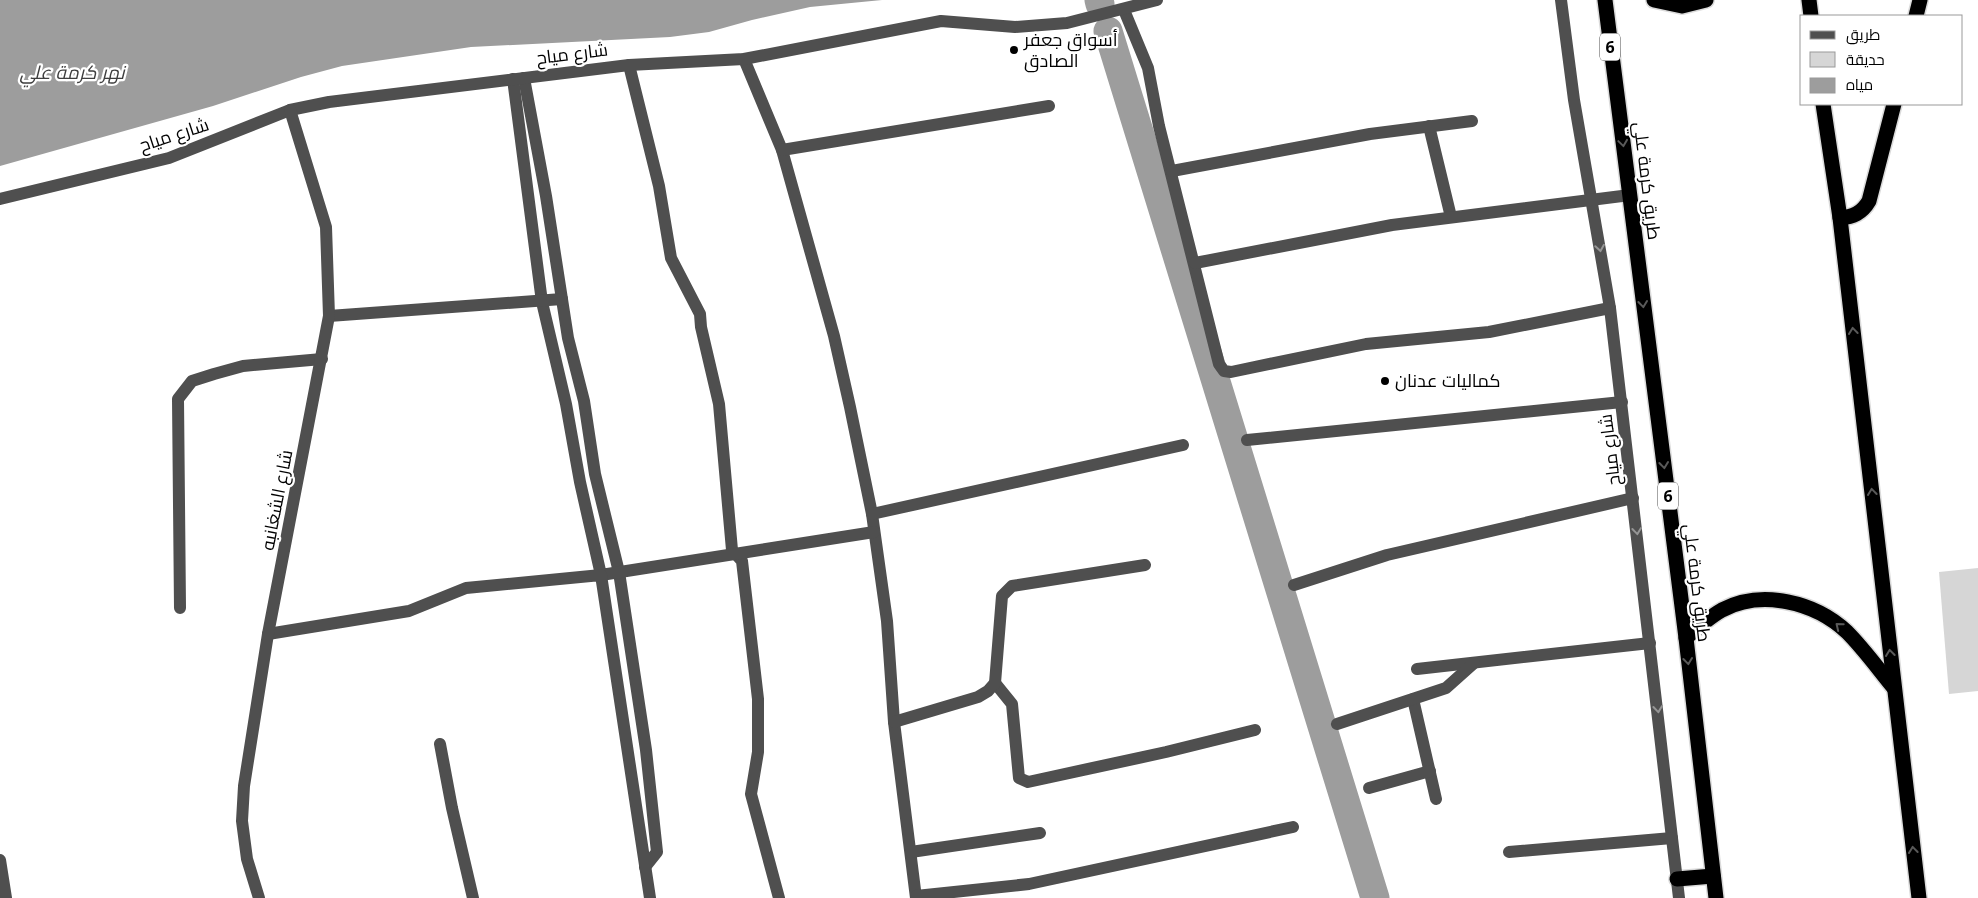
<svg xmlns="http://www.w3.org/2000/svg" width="1978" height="898" font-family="'Noto Sans',Cairo,sans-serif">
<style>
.green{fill:#d6d6d6}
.water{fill:#9d9d9d}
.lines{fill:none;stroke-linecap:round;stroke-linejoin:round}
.river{stroke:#9d9d9d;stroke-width:29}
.highway-casing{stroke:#dbdbdb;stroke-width:18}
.minor{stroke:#4f4f4f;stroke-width:12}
.highway{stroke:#000;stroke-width:15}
.oneway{stroke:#595959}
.oneway2{stroke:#959595}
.poi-dot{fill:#000;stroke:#fff;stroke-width:2}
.labels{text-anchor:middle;stroke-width:4.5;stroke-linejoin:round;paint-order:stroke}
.shield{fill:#fff;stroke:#4c4c4c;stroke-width:1}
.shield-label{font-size:16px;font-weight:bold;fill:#000}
.poi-label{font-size:18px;fill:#000;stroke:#fff;text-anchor:start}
.street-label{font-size:18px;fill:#000;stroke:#fff}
.water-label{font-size:19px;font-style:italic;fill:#3e3e3e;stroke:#fff}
</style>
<rect width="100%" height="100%" fill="#fff"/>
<path class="green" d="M1978,568V691L1949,694L1939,572Z"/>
<path class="water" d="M0,0H882L810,7L752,20L709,32L670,37L471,47L342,66L301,77L213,106L0,166Z"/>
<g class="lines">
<g class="river">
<path d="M1099,0L1100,4"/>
<path d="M1108,31L1375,898"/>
</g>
<g class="highway-casing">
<g id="highway">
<path d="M1605,0L1686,638L1716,898"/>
<path d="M1654,0L1682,6L1706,0"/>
<path d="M1809,0L1811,16"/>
<path d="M1916,16L1920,0"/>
<path d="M1823,104L1840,218L1919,898"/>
<path d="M1840,218C1853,217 1862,213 1869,201L1894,104"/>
<path d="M1686,638C1697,628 1708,618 1722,610C1762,589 1815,602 1847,632C1864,649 1879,670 1894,688"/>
<path d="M1677,879L1713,876"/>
</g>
</g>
<g class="minor">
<path d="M1561,0L1574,100L1610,308L1679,898"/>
<path d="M1124,10L1148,68L1159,126L1219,364L1224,371L1231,372L1366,344L1489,332L1610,308"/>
<path d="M744,59L782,150L834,336L850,407L872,514L887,621L894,722L916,898"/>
<path d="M629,65L659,186L671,258L700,314L701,327L719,404L732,550L742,561L758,699V752L751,794L779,898"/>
<path d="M524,78L546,196L568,338L584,401L595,474L619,572L646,750L657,852L645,867"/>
<path d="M513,79L542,302L566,404L580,482L601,575L874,532"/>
<path d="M1429,126L1451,217"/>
<path d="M782,150L1049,106"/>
<path d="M1172,171L1370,134L1472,121"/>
<path d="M0,199L169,158L290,110L329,102L629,65L744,59L941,21L1015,27L1067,23L1157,0"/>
<path d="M1195,263L1392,225L1630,195"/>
<path d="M329,316L562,299"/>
<path d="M1247,440L1622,402"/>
<path d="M872,514L1183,445"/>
<path d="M1294,585L1387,555L1633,498"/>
<path d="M180,608L178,399L192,381L214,374L243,366L322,359"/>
<path d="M268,634L409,611L466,588L601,575L650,898"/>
<path d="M1417,669L1650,643"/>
<path d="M995,683L1012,704L1019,778L1028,782L1166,752L1255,730"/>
<path d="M1413,699L1436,799"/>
<path d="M894,722L978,697L988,691L995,683L1002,596L1012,586L1145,565"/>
<path d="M1337,724L1446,688L1474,663"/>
<path d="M440,744L452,808L473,898"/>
<path d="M1369,788L1430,771"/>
<path d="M911,852L1040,833"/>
<path d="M1509,852L1672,838"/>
<path d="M0,860L6,898"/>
<path d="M916,896L1029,884L1293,827"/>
<path d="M259,898L247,859L242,821L244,786L268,634L329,316L326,227L290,110"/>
</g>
<use href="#highway" class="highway"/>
</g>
<defs><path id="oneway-chevron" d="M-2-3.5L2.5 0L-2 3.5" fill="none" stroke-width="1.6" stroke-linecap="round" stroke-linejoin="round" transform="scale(1.25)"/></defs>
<g class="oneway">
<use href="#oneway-chevron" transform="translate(1623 143) rotate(82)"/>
<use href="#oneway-chevron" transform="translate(1643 304) rotate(83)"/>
<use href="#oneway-chevron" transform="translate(1853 331) rotate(-97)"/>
<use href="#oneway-chevron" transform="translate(1664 465) rotate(83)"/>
<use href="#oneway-chevron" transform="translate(1872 492) rotate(-97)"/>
<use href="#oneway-chevron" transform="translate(1839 626) rotate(-141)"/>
<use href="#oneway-chevron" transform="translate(1890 653) rotate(-97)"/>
<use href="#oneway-chevron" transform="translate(1688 661) rotate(83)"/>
<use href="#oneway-chevron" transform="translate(1913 850) rotate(-97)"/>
</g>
<g class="oneway2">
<use href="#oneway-chevron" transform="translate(1600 248) rotate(81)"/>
<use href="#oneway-chevron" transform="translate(1637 531) rotate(83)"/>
<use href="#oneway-chevron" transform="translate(1658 709) rotate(84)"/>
</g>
<g class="poi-dot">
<circle cx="1014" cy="50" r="5"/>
<circle cx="1385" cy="381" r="5"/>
</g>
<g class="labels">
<g class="shield">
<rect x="1600" y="33.5" width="20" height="27" rx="4"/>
<rect x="1658" y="482.5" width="20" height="27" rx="4"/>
</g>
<g class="shield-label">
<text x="1610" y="53">6</text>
<text x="1668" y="502">6</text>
</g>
<g class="poi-label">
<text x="1024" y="46">أسواق جعفر<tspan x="1024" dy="21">الصادق</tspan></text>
<text x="1395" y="387">كماليات عدنان</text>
</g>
<g class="street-label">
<text transform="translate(572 54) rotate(-7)" y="6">شارع مياح</text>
<text transform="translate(174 135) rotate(-18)" y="6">شارع مياح</text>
<text transform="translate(1647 181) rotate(83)" y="6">طريق كرمة علي</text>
<text transform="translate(1610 450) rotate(-97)" y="6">شارع مياح</text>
<text transform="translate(277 500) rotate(-79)" y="6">شارع الشغانبه</text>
<text transform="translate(1697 583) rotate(83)" y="6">طريق كرمة علي</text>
</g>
<g class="water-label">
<text x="72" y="79">نهر كرمة علي</text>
</g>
</g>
<rect x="1800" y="15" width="162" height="90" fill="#ffffff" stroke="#999999"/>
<rect x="1810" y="31" width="25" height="8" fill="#4f4f4f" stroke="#999999"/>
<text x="1846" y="40" font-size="15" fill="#000000">طريق</text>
<rect x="1810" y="52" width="25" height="15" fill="#d6d6d6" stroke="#999999"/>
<text x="1846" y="65" font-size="15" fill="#000000">حديقة</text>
<rect x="1810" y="78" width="25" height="15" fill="#9d9d9d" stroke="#999999"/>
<text x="1846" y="90" font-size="15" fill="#000000">مياه</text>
</svg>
